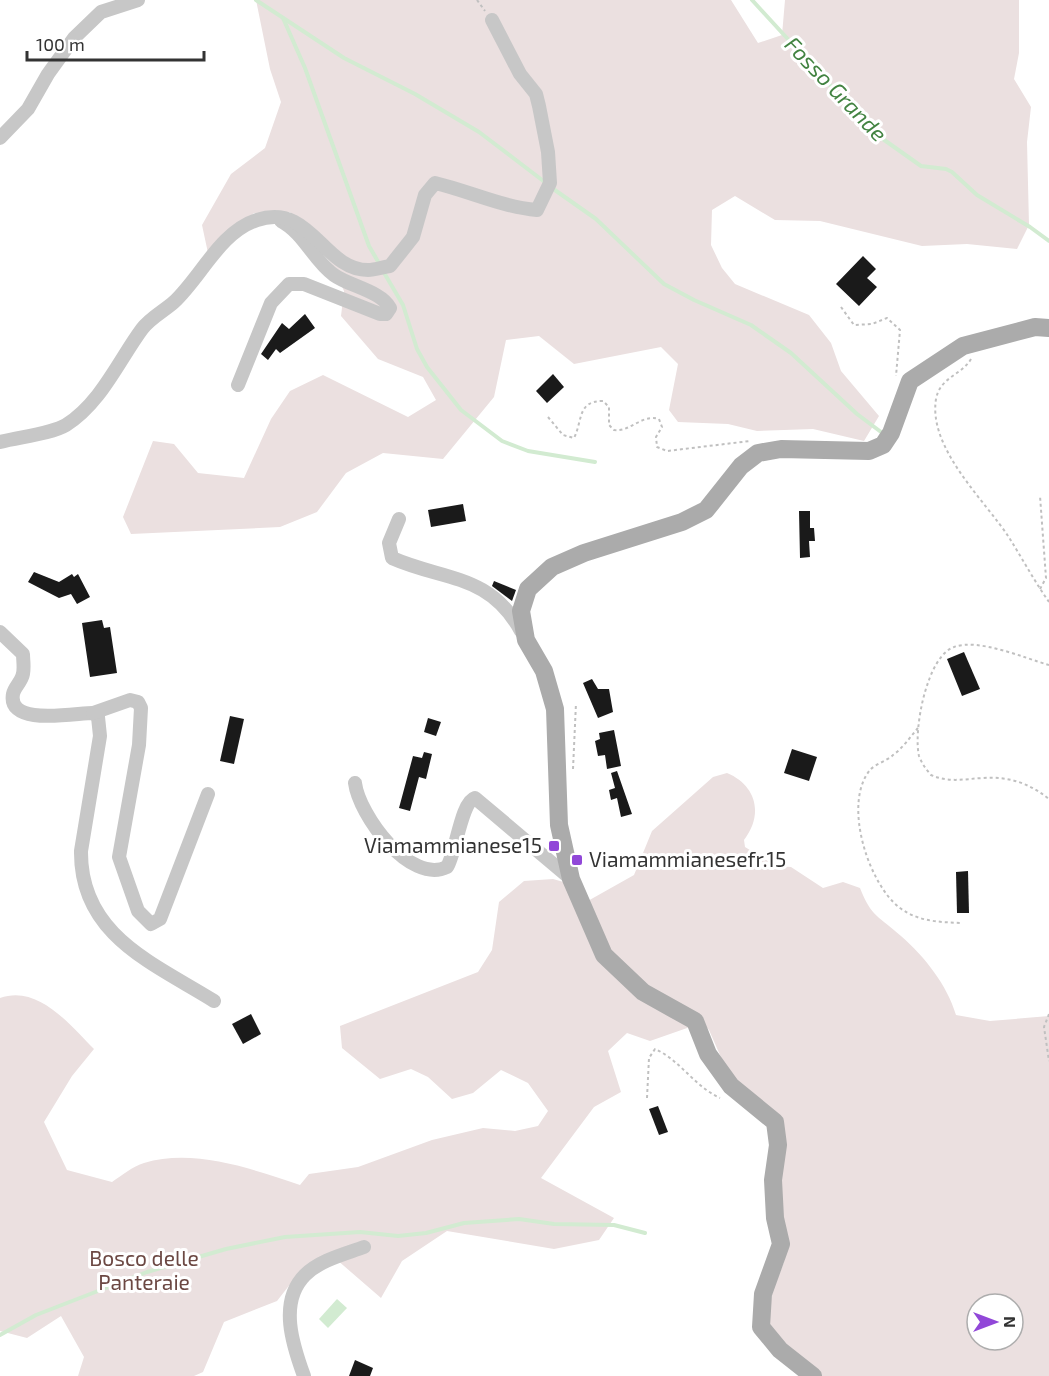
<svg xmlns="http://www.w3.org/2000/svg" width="1049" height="1376" font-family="'Exo 2',sans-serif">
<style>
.green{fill:#ebe0e0;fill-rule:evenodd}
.water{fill:#d2ebd1}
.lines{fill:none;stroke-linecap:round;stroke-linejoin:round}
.stream{stroke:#d2ebd1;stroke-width:4}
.building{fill:#1a1a1a}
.path{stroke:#c0c0c0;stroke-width:2;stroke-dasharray:3 3;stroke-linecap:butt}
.minor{stroke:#c7c7c7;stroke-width:14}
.major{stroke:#ababab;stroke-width:18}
.poi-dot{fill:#9147d8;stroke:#fff;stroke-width:2}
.labels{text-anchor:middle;stroke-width:6;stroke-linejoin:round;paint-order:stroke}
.poi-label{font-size:21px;fill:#333;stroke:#fff;text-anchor:end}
.park-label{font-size:21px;fill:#6c4843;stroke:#fff}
.water-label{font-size:22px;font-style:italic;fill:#428341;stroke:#fff}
</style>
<rect width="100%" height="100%" fill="#fff"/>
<g class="green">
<path d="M256,0H731L758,43L782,35L785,0H1019V53L1014,79L1031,107L1027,142L1029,225L1017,249L967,244L922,246L820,221L775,220L735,196L712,210L711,245L722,268L735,284L809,315L831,343L841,371L879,416L864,441L813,429L757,431L728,424L678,422L669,410L678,364L661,347L574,364L539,336L506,340L494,397L443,459L383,453L346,473L317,512L280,527L131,534L123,517L153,441L174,444L198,473L244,478L271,419L290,391L323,375L408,417L436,400L423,377L378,359L341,316L344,291L333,266L290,212L254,213L208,253L202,225L231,174L265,148L281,102L270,69Z"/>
<path d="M727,773C756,785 764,814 744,840L745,847L776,866L791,867L823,888L843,882L860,888C871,917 880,917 901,936C925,957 947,985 956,1015L990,1021L1049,1016V1376H820L778,1342L767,1318L773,1290L784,1262L788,1237L778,1198L784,1139L727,1071L709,1030L690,1009L638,980L609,948L586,902L634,875L652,831L713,777ZM977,1304H1013V1340H977Z"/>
<path d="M553,879L567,883L603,963L690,1027L650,1041L627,1033L608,1051L621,1092L594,1107L541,1178L614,1218L599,1240L554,1249L447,1231L402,1261L381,1298L329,1253L302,1269L277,1301L224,1322L203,1372L194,1376H78L84,1357L61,1316L27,1338L0,1331V998C38,984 70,1025 94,1049L72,1076L44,1122L67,1170L112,1182C121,1176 133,1166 144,1163C194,1148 252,1169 300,1185L309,1174L358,1167L432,1140L483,1128L515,1131L538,1126L548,1111L528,1083L501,1070L473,1093L452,1099L428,1077L411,1069L380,1079L342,1048L340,1026L478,972L492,950L499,902L524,881Z"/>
</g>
<path class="water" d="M337,1299L347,1308L328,1328L319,1319Z"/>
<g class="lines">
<g class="stream">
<path d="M256,0L344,58L415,94L479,132L546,183"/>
<path d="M752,0L873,132L921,166L946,169L952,172L977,195L1030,227L1049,241"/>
<path d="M283,18L305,68L369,246L380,265"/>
<path d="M552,188L596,219L664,284L694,300L751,325L791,353L857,414L881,432"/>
<path d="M383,271L403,305L417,349L427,367L461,410L502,441L528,451L595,462"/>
<path d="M0,1335L36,1315L147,1272L226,1249L285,1237L360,1232L398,1236L426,1233L464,1223L519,1219L554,1224L614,1225L645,1233"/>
</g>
</g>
<g class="building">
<path d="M863,256L876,269L867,278L877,287L859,306L836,284Z"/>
<path d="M305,314L315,328L280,353L276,349L268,360L261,354L282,323L289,329Z"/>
<path d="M553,374L564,387L547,403L536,391Z"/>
<path d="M463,504L466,521L431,527L428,510Z"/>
<path d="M799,511H810V528H814L815,541H809L810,557L800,558Z"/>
<path d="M34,572L59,582L72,574L74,577L78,574L90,597L77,604L71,594L59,598L28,582Z"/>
<path d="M494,581L516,590L512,601L492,586Z"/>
<path d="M102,620L104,628L110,627L117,673L90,677L82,623Z"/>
<path d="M964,652L980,689L962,696L947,659Z"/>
<path d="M592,679L598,689H609L613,712L598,718L583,683Z"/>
<path d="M230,716L244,719L234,764L220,761Z"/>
<path d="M428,718L441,722L436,736L424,732Z"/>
<path d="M614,730L621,766L607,769L605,755L598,756L595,741L600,739L599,733Z"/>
<path d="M792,749L817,757L809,781L784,773Z"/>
<path d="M424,752L432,754L426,779L419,777L410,811L399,808L413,756L422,758Z"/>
<path d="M617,771L632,814L621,817L617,798L611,800L609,790L615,788L611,773Z"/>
<path d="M968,871L969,913H957L956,872Z"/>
<path d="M251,1014L261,1034L243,1044L232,1024Z"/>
<path d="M658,1106L668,1132L659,1135L649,1109Z"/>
<path d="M355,1360L373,1368L370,1376H349Z"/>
</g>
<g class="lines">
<g class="path">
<path d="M477,0L485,11"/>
<path d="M841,307L854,325L872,324L887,318L900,330L896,376"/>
<path d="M971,359C962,375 940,377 936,399C928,449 985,500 1010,539C1023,560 1035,582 1049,602"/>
<path d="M548,417L563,435L574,438C583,420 577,401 603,401L609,407V425L614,430C631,432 641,414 659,419L662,427L656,437L657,447L667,451L750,441"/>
<path d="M1040,589L1046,578L1040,496"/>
<path d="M1049,665C1024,658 979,638 954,647C927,656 913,730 919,756C922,764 926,769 931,775C949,783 964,779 983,778C1008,776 1029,783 1049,799"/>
<path d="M918,728C910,737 903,748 893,755C887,761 875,764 870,770C842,804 869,885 900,908C919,922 940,922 962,923"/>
<path d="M573,769L576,703"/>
<path d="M1049,1014L1044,1027L1049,1061"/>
<path d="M647,1098L649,1058L655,1049C680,1060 694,1086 720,1098"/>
</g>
<g class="minor">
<path d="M0,138L28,109L48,74L74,38L101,12L138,0"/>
<path d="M238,385L271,303L289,284H304L380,314H386L390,308C381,291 349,286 334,275C314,261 304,233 281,221"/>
<path d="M0,442C18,437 51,434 66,425C101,403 119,360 142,329C150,318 164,311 174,302C201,277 220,232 257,220C311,202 323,270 368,270C375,270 383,267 390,266L413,237L425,195L435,183C469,191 502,207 537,210L550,183L548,152L539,106L536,94L520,74L492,20"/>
<path d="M399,519L389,543L392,558C444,581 489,573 521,631"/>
<path d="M0,632L23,654C23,661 25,671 22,677C20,683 14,688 13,694C7,727 75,713 93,713L98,717L100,736L81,851C80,935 153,963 214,1001"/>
<path d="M93,713L130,700L138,702L141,708L139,745L119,857L138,911L151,924L160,919L208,794"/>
<path d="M355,783C359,815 410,885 447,867C456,853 461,802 475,798L571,879"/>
<path d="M304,1376C293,1346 278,1302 305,1275C320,1260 345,1254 364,1247"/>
</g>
<path class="major" d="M813,1376L780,1350L761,1327L763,1294L781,1244L775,1218L773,1180L778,1145L775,1122L731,1086L708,1054L695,1021L643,992L604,955L571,879L559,825L555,709L544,671L526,640L521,611L528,589L552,567L584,553L682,522L706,510L741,466L758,453L781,449L869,451L883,445L891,433L910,381L963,346L1035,327L1049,328"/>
</g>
<g class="poi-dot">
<rect x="548" y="840" width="12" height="12" rx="3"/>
<rect x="571" y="854" width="12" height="12" rx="3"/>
</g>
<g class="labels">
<g class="poi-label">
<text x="542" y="853">Viamammianese15</text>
<text x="589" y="867" text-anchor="start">Viamammianesefr.15</text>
</g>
<g class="park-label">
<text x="144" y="1266">Bosco delle<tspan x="144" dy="24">Panteraie</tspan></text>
</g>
<g class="water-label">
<text transform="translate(836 89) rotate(46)" y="8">Fosso Grande</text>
</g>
</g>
<g transform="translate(995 1322) rotate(90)"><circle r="28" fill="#ffffff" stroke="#adadad" stroke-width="1.5"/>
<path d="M0-4.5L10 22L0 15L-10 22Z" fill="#9147d8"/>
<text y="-9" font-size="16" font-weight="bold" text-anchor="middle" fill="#333333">N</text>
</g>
<path d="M27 51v9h177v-9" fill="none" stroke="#333333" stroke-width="3"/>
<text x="36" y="51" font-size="18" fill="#333333" stroke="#ffffff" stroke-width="4.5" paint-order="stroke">100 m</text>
</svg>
